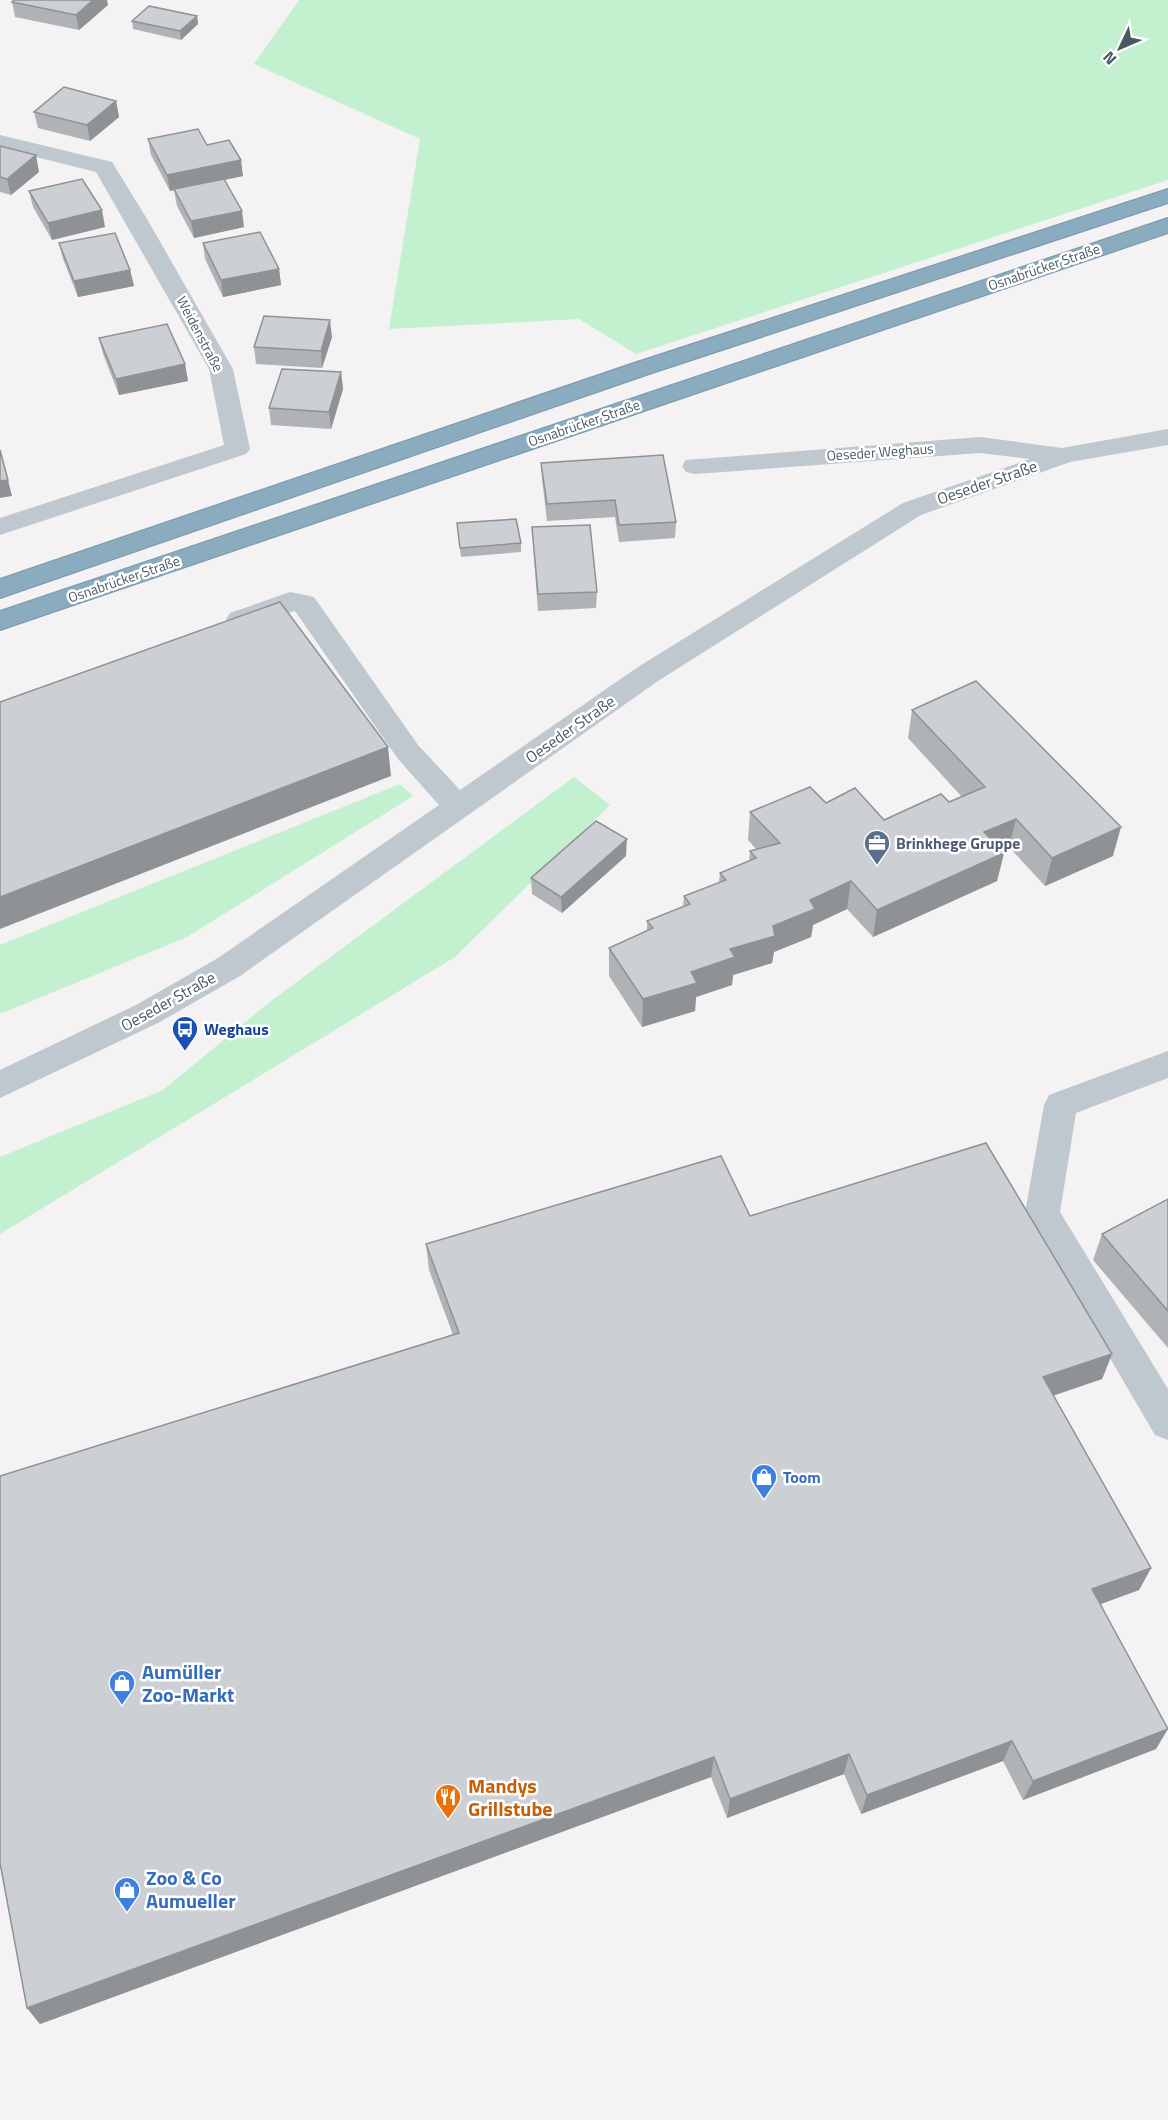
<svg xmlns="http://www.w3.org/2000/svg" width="1168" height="2120" font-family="'Titillium Web',sans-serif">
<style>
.green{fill:#c3f0ce}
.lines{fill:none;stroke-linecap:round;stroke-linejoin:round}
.highway-casing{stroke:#7796ab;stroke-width:2}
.minor{fill:#bec8ce;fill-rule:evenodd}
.highway{fill:#8babbf;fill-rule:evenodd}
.wall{fill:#afb3b6}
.shaded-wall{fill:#8f9294}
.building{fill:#ccd0d4;stroke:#8f9294;stroke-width:1.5}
.labels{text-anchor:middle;stroke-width:5;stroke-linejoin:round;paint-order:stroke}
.far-street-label{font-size:14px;fill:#4a5860;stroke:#fff}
.street-label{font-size:16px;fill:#4a5860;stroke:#fff}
.service-label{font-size:16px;font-weight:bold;fill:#4e5e75;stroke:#fff;text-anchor:start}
.transit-label{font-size:16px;font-weight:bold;fill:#164399;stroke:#fff;text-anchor:start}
.shop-label{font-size:16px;font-weight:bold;fill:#366cbe;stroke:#fff;text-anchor:start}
.near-shop-label{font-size:20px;font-weight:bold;fill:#366cbe;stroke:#fff;text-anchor:start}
.near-food-label{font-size:20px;font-weight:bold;fill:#c56008;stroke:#fff;text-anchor:start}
</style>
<rect width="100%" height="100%" fill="#f4f2f3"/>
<g class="green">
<path d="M299,0H1168V180L636,354L579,319L389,329L420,139L254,64Z"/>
<path d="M574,777L610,805L455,957L0,1234V1157L163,1090L271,1001Z"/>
<path d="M400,784L413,796L187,937L0,1014V945Z"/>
</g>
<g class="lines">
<g class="highway-casing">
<g id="highway">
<path d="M1168,189V203L649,374L0,598V579L631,364Z"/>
<path d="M1168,218V233L0,630V611Z"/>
</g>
</g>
<g class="minor">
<path d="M0,135L112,162L147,219L233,369L250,449L246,454L0,535V518L224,445L209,369L96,172L0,148Z"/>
<path d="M1168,429V445L1070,462L921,515L658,681L240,976L158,1023L0,1098V1070L136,1005L218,958L439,805L398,759L295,611L240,628L230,625L226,619L230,613L290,592L314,597L418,745L460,790L638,667L903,503L1030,459L980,453L695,474L686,472L682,466L686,460L980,437L1062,448Z"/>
<path d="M1168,1051V1078L1076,1113L1060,1212L1168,1389V1440L1155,1435L1025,1213L1044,1105L1049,1095Z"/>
</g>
<use href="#highway" class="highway"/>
</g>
<g class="wall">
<path d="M12,2L108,5L79,30L15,17Z"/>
<path d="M197,16L198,24L181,40L133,29L132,21Z"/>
<path d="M116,101L119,117L90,141L38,128L34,112Z"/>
<path d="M148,139L207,145L243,176L224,180L244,227L194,238L177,206L174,190L170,191L151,155Z"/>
<path d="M0,146L39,172L11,195L0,192Z"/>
<path d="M29,191L105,227L52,240L33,207Z"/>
<path d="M59,243L130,270L134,286L78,297L63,259Z"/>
<path d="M203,243L279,269L281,285L223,297L205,259Z"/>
<path d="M332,337L322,368L256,364L254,347Z"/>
<path d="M99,338L185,364L188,381L119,395L103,354Z"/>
<path d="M341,372L343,389L331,429L271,425L269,408Z"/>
<path d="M541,463L676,522L675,538L619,542L615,517L547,521L542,479Z"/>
<path d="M457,523L521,543V552L461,557Z"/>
<path d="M532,527L597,592L596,608L538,611L533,544Z"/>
<path d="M912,710L1113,856L1045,886L1009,847L1001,851L1004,853L997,881L873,937L847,909L813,925L811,937L774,952L772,963L733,975L732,985L696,997L695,1011L642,1027L609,976V948L647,931V921L683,907L684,896L719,883L720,873L749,861L750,851L756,849L748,840L750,812L826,803L884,820L949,802L962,797L908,738Z"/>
<path d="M626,856L562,913L532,894L531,878Z"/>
<path d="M1168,1199V1348L1093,1260L1102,1234Z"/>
<path d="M750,1216L1112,1354L1102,1379L1053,1395L1151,1568L1139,1590L1100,1604L1156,1749L1023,1800L1003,1761L861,1814L844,1774L727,1818L711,1777L40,2024L27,2008L453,1335L429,1270L426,1244Z"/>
</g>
<g class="shaded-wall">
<path d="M93,0H107L108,5L79,30L76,15Z"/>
<path d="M197,16L198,24L181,40L180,31Z"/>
<path d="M116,101L119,117L90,141L87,125Z"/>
<path d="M36,155L39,172L11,195L7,179Z"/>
<path d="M241,160L243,176L170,191L167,175Z"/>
<path d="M102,210L105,227L52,240L48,223Z"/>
<path d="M242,211L244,227L194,238L191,221Z"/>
<path d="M279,269L281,285L223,297L221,280Z"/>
<path d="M130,270L134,286L78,297L74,281Z"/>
<path d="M330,320L332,337L322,368L321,351Z"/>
<path d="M185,364L188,381L119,395L116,379Z"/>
<path d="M341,372L343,389L331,429L329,412Z"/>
<path d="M8,480L12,496L0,498V481Z"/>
<path d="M388,747L391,776L0,929V897Z"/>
<path d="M1016,819L1009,847L977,860L984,832Z"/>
<path d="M1121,827L1113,856L1045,886L1052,858Z"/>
<path d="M627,839L626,856L562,913L561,897Z"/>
<path d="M1004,853L997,881L873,937L877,910Z"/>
<path d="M851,881L847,909L813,925L811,937L774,952L772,963L733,975L732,985L696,997L695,1011L642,1027L643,999L730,949L773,926L810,900Z"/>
<path d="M1112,1354L1102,1379L1035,1402L1043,1377Z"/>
<path d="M1151,1568L1139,1590L1082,1611L1092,1589Z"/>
<path d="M1168,1729L1156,1749L1023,1800L1033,1781Z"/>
<path d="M1012,1741L1003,1761L861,1814L867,1795Z"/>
<path d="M849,1754L844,1774L727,1818L730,1799Z"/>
<path d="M714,1757L711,1777L40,2024L27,2008Z"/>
</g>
<g class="building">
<path d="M14,0H93L76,15L12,2Z"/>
<path d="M149,6L197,16L180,31L132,21Z"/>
<path d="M64,87L116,101L87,125L34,112Z"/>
<path d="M198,129L207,145L229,140L241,160L167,175L148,139Z"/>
<path d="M0,146L36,155L7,179L0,177Z"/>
<path d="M82,179L102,210L48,223L29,191Z"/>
<path d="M224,179L242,211L191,221L174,189Z"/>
<path d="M260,232L279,269L221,280L203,243Z"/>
<path d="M115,233L130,270L74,281L59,243Z"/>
<path d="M264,316L330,320L321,351L254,347Z"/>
<path d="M167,324L185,364L116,379L99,338Z"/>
<path d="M282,369L341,372L329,412L269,408Z"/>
<path d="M0,450L8,480L0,481Z"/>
<path d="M663,455L676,522L619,525L615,500L547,504L541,463Z"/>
<path d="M516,519L521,543L460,548L457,523Z"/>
<path d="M590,525L597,592L538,594L532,527Z"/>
<path d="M280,602L388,747L0,897V702Z"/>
<path d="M976,681L1121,827L1052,858L1016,819L984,832L1004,853L877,910L851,881L810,900L815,909L773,926L775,936L730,949L735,957L691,972L697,983L643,999L609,948L653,928L647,921L690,904L684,896L726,880L720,873L756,858L750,851L780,843L750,812L810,787L826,803L855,788L884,820L941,794L949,802L985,787L912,710Z"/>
<path d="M596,821L627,839L561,897L531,878Z"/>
<path d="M986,1143L1112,1354L1043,1377L1151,1568L1092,1589L1168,1729L1033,1781L1012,1741L867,1795L849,1754L730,1799L714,1757L27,2008L0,1863V1476L459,1333L426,1244L721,1156L750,1216Z"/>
<path d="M1168,1199V1311L1102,1234Z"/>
</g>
<defs>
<g id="office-pin" transform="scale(1.35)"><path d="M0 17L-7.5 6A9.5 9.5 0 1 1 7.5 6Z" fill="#5c6f8a" stroke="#fff"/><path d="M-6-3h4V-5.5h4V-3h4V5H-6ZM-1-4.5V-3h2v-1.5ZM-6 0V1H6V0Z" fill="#fff"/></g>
<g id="bus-pin" transform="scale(1.35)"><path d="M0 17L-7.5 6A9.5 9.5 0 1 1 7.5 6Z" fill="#1a4fb4" stroke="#fff"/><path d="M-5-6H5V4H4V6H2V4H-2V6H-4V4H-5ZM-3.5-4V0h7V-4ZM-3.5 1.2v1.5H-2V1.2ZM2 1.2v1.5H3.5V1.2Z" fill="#fff"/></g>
<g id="shop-pin" transform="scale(1.35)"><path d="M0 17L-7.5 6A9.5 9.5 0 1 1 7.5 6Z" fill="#3f7fe0" stroke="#fff"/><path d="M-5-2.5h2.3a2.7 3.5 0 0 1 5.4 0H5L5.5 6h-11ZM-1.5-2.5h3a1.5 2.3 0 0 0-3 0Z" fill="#fff"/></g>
<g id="restaurant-pin" transform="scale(1.35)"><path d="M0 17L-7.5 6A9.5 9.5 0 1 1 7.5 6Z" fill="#e8710a" stroke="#fff"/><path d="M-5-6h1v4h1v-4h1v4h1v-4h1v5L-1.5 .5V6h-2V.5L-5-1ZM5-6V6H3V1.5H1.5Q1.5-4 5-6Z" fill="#fff"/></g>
</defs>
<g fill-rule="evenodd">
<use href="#office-pin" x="877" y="843"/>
<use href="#bus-pin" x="185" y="1029"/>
<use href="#shop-pin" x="764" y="1477"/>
<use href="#shop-pin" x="122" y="1683"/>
<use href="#restaurant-pin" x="448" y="1797"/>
<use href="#shop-pin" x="127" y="1890"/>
</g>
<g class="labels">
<g class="far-street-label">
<text transform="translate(1044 267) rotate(-19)" y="5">Osnabrücker Straße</text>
<text transform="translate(200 334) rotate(62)" y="5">Weidenstraße</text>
<text transform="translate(584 423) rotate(-19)" y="5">Osnabrücker Straße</text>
<text transform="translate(880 452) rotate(-4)" y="5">Oeseder Weghaus</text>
<text transform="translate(124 579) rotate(-19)" y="5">Osnabrücker Straße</text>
</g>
<g class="street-label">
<text transform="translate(987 482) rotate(-19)" y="6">Oeseder Straße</text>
<text transform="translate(570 729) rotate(-35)" y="6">Oeseder Straße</text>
<text transform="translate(168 1001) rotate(-29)" y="6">Oeseder Straße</text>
</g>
<g class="service-label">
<text x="896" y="849">Brinkhege Gruppe</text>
</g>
<g class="transit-label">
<text x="204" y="1035">Weghaus</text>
</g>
<g class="shop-label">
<text x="783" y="1483">Toom</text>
</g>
<g class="near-shop-label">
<text x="142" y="1679">Aumüller<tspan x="142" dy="23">Zoo-Markt</tspan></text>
<text x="146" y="1885">Zoo &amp; Co<tspan x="146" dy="23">Aumueller</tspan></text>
</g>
<g class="near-food-label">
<text x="468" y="1793">Mandys<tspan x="468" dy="23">Grillstube</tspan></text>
</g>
</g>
<g transform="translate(1120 48) rotate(226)" stroke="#ffffff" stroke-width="4.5" paint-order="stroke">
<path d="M0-4.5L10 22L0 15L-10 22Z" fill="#4a5860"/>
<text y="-9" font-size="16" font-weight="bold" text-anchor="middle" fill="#4a5860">N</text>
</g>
</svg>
